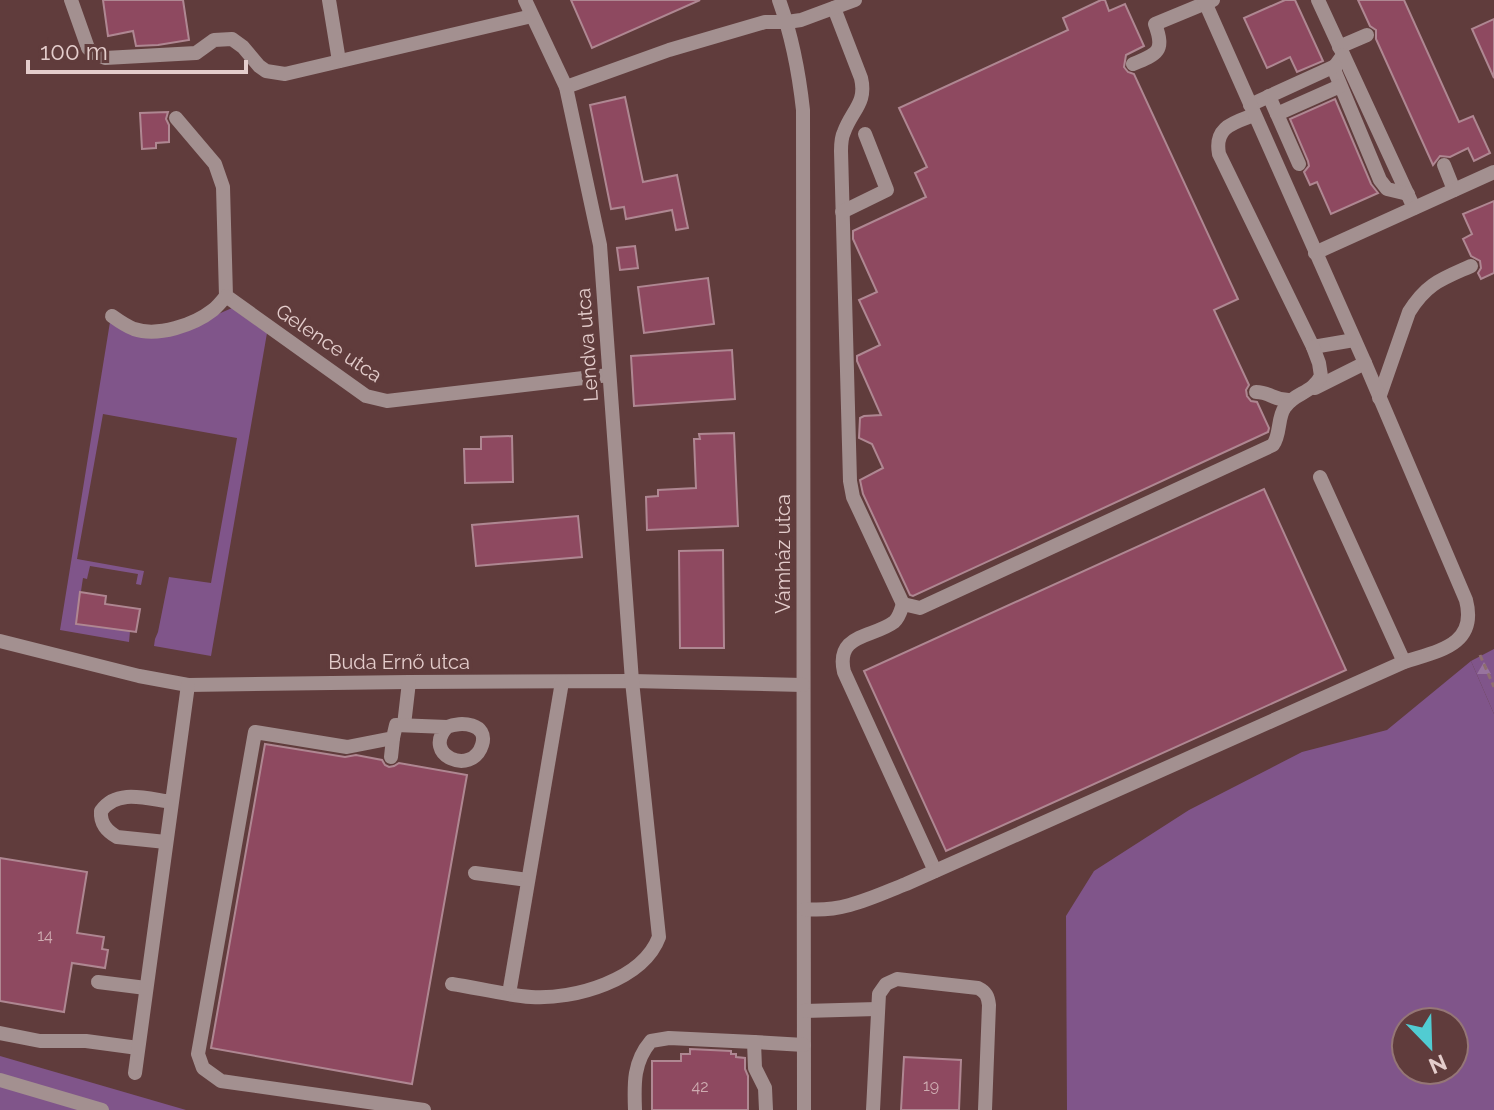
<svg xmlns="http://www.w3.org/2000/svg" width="1494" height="1110" font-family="Raleway,sans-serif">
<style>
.green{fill:#80558a;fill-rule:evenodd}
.forest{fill:url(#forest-firs)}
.building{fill:#8e4960;stroke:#af8792;stroke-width:2}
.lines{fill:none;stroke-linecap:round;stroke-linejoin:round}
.path{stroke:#8e6e6e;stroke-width:3;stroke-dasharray:6 4;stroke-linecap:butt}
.minor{stroke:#a39090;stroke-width:14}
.labels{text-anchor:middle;stroke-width:8;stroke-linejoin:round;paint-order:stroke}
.number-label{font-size:16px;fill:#ceacb1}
.street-label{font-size:20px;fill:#e4cdcc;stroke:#603c3c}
</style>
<defs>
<pattern id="forest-firs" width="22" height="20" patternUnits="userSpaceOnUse" patternTransform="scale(2)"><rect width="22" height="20" fill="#80558a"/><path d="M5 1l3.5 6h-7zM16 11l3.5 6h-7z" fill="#98749e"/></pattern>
</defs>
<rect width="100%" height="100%" fill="#603c3c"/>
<g class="green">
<path d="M232,308L267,333L211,656L154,646L155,639L158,632L169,577L211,583L237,438L103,414L77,559L144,571L141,585L136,584L138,574L90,566L87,579L83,578L76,624L130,631L129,642L60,630L110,322L139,334L193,325Z"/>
<path d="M1471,661L1494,714V1110H1067L1066,916L1094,871L1189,810L1302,752L1387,730ZM1406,1022H1454V1070H1406Z"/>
<path d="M0,1056L186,1110H0Z"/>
</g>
<path class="forest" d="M1494,649V714L1471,661Z"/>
<g class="building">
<path d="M103,0H183L189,40L158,45L136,46L133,31L108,36Z"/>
<path d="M571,0H700L592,48Z"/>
<path d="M1101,0H1105L1109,11L1125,4L1144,46L1126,55L1124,67L1128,72L1134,74L1238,299L1214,310L1249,385L1246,390L1247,396L1251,401L1257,402L1269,428L1268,432L913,596L910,595L863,494L860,480L883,468L872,444L859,438L860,418L864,416L881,415L857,361V356L880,345L859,300L877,292L853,239V231L926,197L915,173L927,167L899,108L1068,30L1063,18Z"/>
<path d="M1285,0H1295L1323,61L1297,72L1290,57L1267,68L1244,18Z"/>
<path d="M1358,0H1404L1459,122L1473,116L1490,153L1474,161L1468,148L1450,157L1440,156L1433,165L1376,39V30L1370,26Z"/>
<path d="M1494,19V78L1472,29Z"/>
<path d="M625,97L643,182L677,175L688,228L676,230L672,210L626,219L624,207L611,209L590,105Z"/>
<path d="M1335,99L1371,184L1378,193L1331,214L1317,182L1310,185L1304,172L1309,166L1308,161L1290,119Z"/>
<path d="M168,112L166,119L169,125V142L156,143V148L142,149L140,113Z"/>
<path d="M1494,201V273L1481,279L1478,273L1481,268L1480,261L1471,256L1463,239L1472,234L1463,214Z"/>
<path d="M635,246L638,268L620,270L617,248Z"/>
<path d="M708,278L714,324L644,333L638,287Z"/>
<path d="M732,350L735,399L634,406L631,356Z"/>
<path d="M734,433L738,526L647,530L646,497L658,496V490L696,488L694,439H700L699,434Z"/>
<path d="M512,436L513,482L465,483L464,449H481V437Z"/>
<path d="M1264,489L1346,670L946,851L864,671Z"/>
<path d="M578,516L582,557L476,566L472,525Z"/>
<path d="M723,550L724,648H680L679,551Z"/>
<path d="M80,592L106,596L105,604L140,609L136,632L76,624Z"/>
<path d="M265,744L345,757L356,755L382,760L385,765L389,767L394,766L399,763L467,775L412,1084L211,1048Z"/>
<path d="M0,858L87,872L77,933L104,937L102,949L108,950L105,968L72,963L64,1012L0,1001Z"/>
<path d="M690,1049L731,1051V1054H736V1057L745,1058V1069L748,1076V1110H652V1061H681V1054H690Z"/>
<path d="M904,1057L961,1060L959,1110H901Z"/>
</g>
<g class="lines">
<path class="path" d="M1480,655L1494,687"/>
<g class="minor">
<path d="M71,0L88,48L94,53L105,58L196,53L214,40L232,39L243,47L259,66L266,71L285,74L532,16"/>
<path d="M329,0L339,61"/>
<path d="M779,0C792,36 799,73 803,110L804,1110"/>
<path d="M1318,0L1414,208"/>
<path d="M834,8L861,78C867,103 852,110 844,132C841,138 841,144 841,151L850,481L853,497L903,604"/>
<path d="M1339,47L1367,35"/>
<path d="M1343,55L1335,66V72L1380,180L1387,189L1408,194"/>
<path d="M1133,64C1158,54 1165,51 1155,24L1213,0"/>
<path d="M566,87L669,50L765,22H787L801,20L855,0"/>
<path d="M1269,96L1299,164"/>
<path d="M1250,105L1335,66"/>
<path d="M1277,114L1340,86"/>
<path d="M1254,115C1233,123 1214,127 1219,154L1313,347L1354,340"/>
<path d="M176,118L215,164L223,187L226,296L366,396L387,401L609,375"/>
<path d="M1444,165L1454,190"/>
<path d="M842,212L887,190L865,134"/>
<path d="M1315,253L1494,172"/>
<path d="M112,316C119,321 126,326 134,329C158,337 194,325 213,310C218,306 222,301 226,296"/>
<path d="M1315,388L1365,363"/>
<path d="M1256,392C1271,392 1273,401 1291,400"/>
<path d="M1379,398L1409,312C1427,283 1442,279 1471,266"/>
<path d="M1320,477L1404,662"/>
<path d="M0,641L139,676L188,685L409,682L632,681L803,685"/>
<path d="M404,725L409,682"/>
<path d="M391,757L393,738"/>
<path d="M166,842L117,837C107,831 100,824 101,811C117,788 148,799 171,802"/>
<path d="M935,871L844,672C835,633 873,638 894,622C899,618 901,610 903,604L920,608L1273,445C1281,434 1277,418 1285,407C1295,392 1312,394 1321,376L1319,363L1313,347"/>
<path d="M475,873L528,880"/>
<path d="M805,909C842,913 873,897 906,884L1404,662C1437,651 1478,646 1466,600L1365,363L1204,0"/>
<path d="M98,982L146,988"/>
<path d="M452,984C478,988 505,995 531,997C574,1000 643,980 659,937L632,681L600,245L566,87L525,0"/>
<path d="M510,988L562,682"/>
<path d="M804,1011L877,1009"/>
<path d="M0,1033L40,1041H86L138,1048"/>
<path d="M754,1042L804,1045"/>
<path d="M135,1073L188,685"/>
<path d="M0,1080L102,1110"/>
<path d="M424,1110L221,1081L203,1068L198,1054L255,732L347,747L393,738L396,725L447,727C460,721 489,723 482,745C472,777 421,755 447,727"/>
<path d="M635,1110C634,1084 633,1062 651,1041L669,1038L754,1042L755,1068L765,1088L766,1110"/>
<path d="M873,1110L879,994L886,984L897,979L978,988C986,992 988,996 989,1005L985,1110"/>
</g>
</g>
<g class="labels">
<g class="number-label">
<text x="45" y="941">14</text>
<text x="931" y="1091">19</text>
<text x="700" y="1092">42</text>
</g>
<g class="street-label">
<text transform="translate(329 343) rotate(34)" y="7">Gelence utca</text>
<text transform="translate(587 345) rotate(-94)" y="7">Lendva utca</text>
<text transform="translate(783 554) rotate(-90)" y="7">Vámház utca</text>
<text x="399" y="669">Buda Ernő utca</text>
</g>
</g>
<g transform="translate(1430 1046) rotate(157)"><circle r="38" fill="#603c3c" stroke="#957676" stroke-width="2"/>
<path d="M0-6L14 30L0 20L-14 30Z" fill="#51ccd2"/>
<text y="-12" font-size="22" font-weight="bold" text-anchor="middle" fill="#e4cdcc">N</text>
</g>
<path d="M28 60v12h218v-12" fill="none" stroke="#e4cdcc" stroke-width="4"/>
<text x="40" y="60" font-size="24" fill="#e4cdcc" stroke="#603c3c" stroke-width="6" paint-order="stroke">100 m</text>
</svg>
